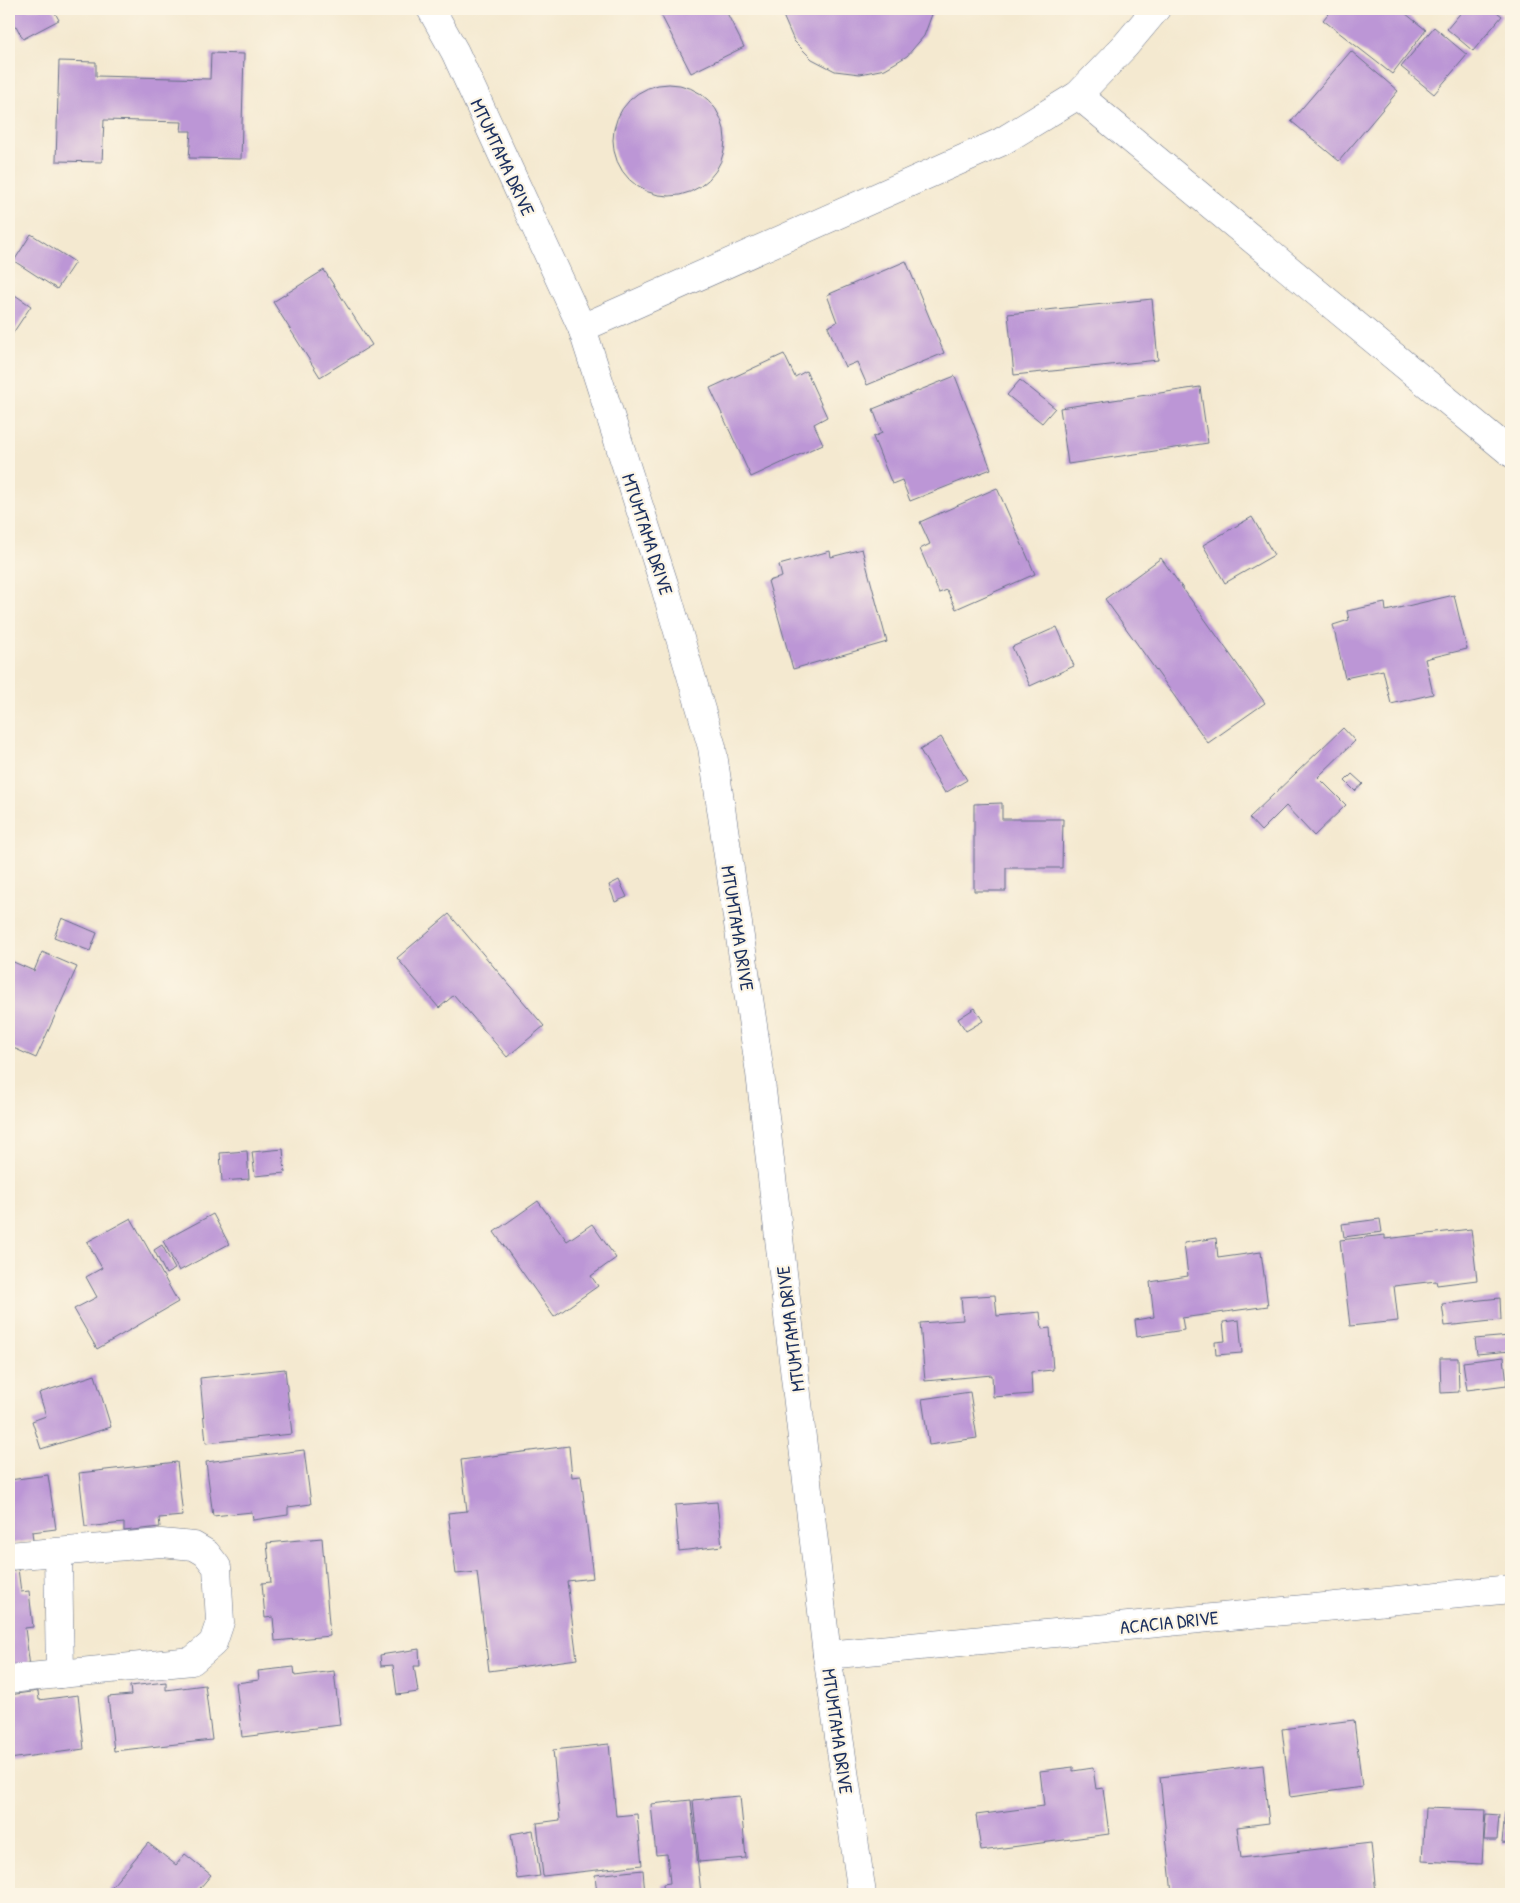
<svg xmlns="http://www.w3.org/2000/svg" width="1520" height="1903" viewBox="0 0 1520 1903" font-family="'Patrick Hand',sans-serif">
<style>
.building{fill:#bc96d6}
.lines{fill:none;stroke-linecap:round;stroke-linejoin:round}
.minor-casing{stroke:#677086;stroke-width:29}
.minor{stroke:#fff;stroke-width:28}
.labels{text-anchor:middle;dominant-baseline:central;stroke-width:4.5;stroke-linejoin:round;paint-order:stroke}
.street-label{font-size:19px;fill:#1b2f5e;stroke:#fcf5e5}
</style>
<rect width="100%" height="100%" fill="#fcf5e5"/>
<filter id="ink" filterUnits="userSpaceOnUse"><feTurbulence type="fractalNoise" baseFrequency=".02" numOctaves="2"/><feDisplacementMap in="SourceGraphic" scale="10" xChannelSelector="R" yChannelSelector="G"/><feConvolveMatrix kernelMatrix="1 2 1 2 8 2 1 2 1" color-interpolation-filters="sRGB"/></filter>
<filter id="wash" filterUnits="userSpaceOnUse"><feTurbulence type="fractalNoise" baseFrequency=".0096" numOctaves="4" result="noise"/><feDisplacementMap in="SourceGraphic" scale="20" xChannelSelector="R" yChannelSelector="G"/><feGaussianBlur stdDeviation="1.12" result="paint"/><feColorMatrix in="noise" values="0 0 0 0 0 0 0 0 0 0 0 0 0 0 0 0 0 1.4 0 .05"/><feComposite in="paint" operator="in"/></filter>
<g filter="url(#wash)">
<rect width="100%" height="100%" fill="#f4e9d0"/>
<g id="blocks">
<g class="building">
<path d="M 9,9 L 53,9 L 59,20 L 23,39 L 16,26 L 9,30 Z"/>
<path d="M 663,9 L 725,9 L 744,47 L 691,73 L 659,11 Z"/>
<path d="M 783,9 L 934,9 L 924,36 L 907,56 L 885,69 L 860,74 L 835,71 L 812,59 L 794,41 L 784,18 Z"/>
<path d="M 1332,9 L 1400,9 L 1426,30 L 1392,74 L 1323,20 Z"/>
<path d="M 1464,9 L 1493,9 L 1502,16 L 1473,51 L 1447,29 Z"/>
<path d="M 1434,27 L 1467,55 L 1434,94 L 1401,67 Z"/>
<path d="M 1351,51 L 1398,91 L 1339,161 L 1291,121 Z"/>
<path d="M 211,53 L 244,54 L 241,159 L 189,158 L 191,131 L 181,131 L 182,122 L 104,120 L 102,162 L 56,161 L 59,61 L 96,62 L 96,76 L 210,79 Z"/>
<circle cx="669" cy="140" r="56"/>
<path d="M 31,234 L 75,262 L 57,289 L 14,261 Z"/>
<path d="M 906,261 L 944,353 L 867,385 L 857,362 L 845,367 L 828,327 L 837,322 L 827,295 Z"/>
<path d="M 324,270 L 372,345 L 320,377 L 273,302 Z"/>
<path d="M 9,291 L 31,306 L 9,339 Z"/>
<path d="M 1152,299 L 1158,360 L 1014,375 L 1008,314 Z"/>
<path d="M 784,354 L 795,377 L 806,371 L 827,417 L 814,424 L 823,444 L 751,477 L 710,388 Z"/>
<path d="M 955,376 L 991,469 L 910,501 L 902,480 L 892,484 L 873,437 L 882,433 L 873,409 Z"/>
<path d="M 1020,380 L 1055,408 L 1042,423 L 1007,395 Z"/>
<path d="M 1200,387 L 1208,443 L 1068,464 L 1060,408 Z"/>
<path d="M 997,488 L 1035,574 L 956,609 L 947,590 L 939,593 L 920,549 L 930,544 L 920,522 Z"/>
<path d="M 1252,517 L 1274,555 L 1225,583 L 1203,545 Z"/>
<path d="M 862,549 L 887,642 L 793,669 L 768,581 L 782,577 L 779,565 L 830,551 L 831,557 Z"/>
<path d="M 1161,558 L 1265,703 L 1208,743 L 1105,599 Z"/>
<path d="M 1454,595 L 1467,649 L 1425,659 L 1433,694 L 1391,704 L 1383,670 L 1345,678 L 1333,625 L 1349,620 L 1347,611 L 1385,603 L 1386,611 Z"/>
<path d="M 1057,627 L 1074,666 L 1030,686 L 1012,647 Z"/>
<path d="M 1343,728 L 1355,741 L 1318,777 L 1346,805 L 1314,836 L 1286,806 L 1261,831 L 1249,818 Z"/>
<path d="M 941,737 L 967,780 L 945,793 L 920,750 Z"/>
<path d="M 1352,774 L 1363,784 L 1355,791 L 1345,781 Z"/>
<path d="M 1002,803 L 1002,819 L 1063,819 L 1062,868 L 1006,868 L 1006,891 L 974,891 L 974,804 Z"/>
<path d="M 619,880 L 627,897 L 615,902 L 609,885 Z"/>
<path d="M 449,914 L 544,1026 L 507,1057 L 454,995 L 439,1008 L 397,958 Z"/>
<path d="M 62,918 L 97,933 L 90,951 L 54,937 Z"/>
<path d="M 42,952 L 77,967 L 36,1058 L 9,1046 L 9,960 L 34,971 Z"/>
<path d="M 975,1008 L 983,1021 L 966,1031 L 958,1019 Z"/>
<path d="M 283,1149 L 285,1173 L 255,1176 L 252,1152 Z"/>
<path d="M 247,1151 L 249,1179 L 222,1181 L 220,1153 Z"/>
<path d="M 538,1201 L 567,1241 L 592,1224 L 616,1258 L 591,1276 L 598,1286 L 554,1317 L 494,1232 Z"/>
<path d="M 213,1214 L 229,1244 L 179,1271 L 163,1241 Z"/>
<path d="M 131,1218 L 178,1302 L 97,1349 L 74,1309 L 97,1297 L 86,1277 L 102,1268 L 87,1242 Z"/>
<path d="M 1380,1219 L 1382,1232 L 1344,1237 L 1342,1224 Z"/>
<path d="M 1471,1229 L 1477,1280 L 1437,1285 L 1436,1281 L 1394,1286 L 1398,1321 L 1350,1326 L 1340,1240 L 1385,1235 L 1385,1239 Z"/>
<path d="M 1216,1238 L 1218,1258 L 1261,1252 L 1268,1306 L 1182,1318 L 1184,1330 L 1137,1337 L 1135,1320 L 1154,1317 L 1150,1282 L 1188,1276 L 1184,1243 Z"/>
<path d="M 162,1245 L 175,1269 L 166,1274 L 154,1250 Z"/>
<path d="M 995,1295 L 997,1316 L 1040,1312 L 1042,1329 L 1050,1328 L 1053,1370 L 1031,1372 L 1032,1394 L 993,1397 L 992,1375 L 925,1381 L 920,1323 L 963,1320 L 961,1297 Z"/>
<path d="M 1500,1298 L 1501,1320 L 1445,1326 L 1442,1304 Z"/>
<path d="M 1239,1320 L 1242,1353 L 1216,1355 L 1215,1342 L 1225,1341 L 1223,1322 Z"/>
<path d="M 1510,1336 L 1511,1351 L 1477,1354 L 1475,1339 Z"/>
<path d="M 1504,1357 L 1507,1385 L 1467,1390 L 1463,1362 Z"/>
<path d="M 1440,1358 L 1458,1358 L 1459,1392 L 1441,1393 Z"/>
<path d="M 285,1369 L 292,1434 L 206,1443 L 200,1378 Z"/>
<path d="M 95,1375 L 111,1427 L 41,1449 L 32,1421 L 46,1416 L 39,1393 Z"/>
<path d="M 970,1392 L 977,1438 L 929,1445 L 922,1399 Z"/>
<path d="M 569,1446 L 572,1477 L 581,1476 L 593,1578 L 567,1581 L 577,1659 L 489,1671 L 477,1572 L 456,1574 L 448,1513 L 467,1511 L 461,1460 Z"/>
<path d="M 304,1450 L 311,1504 L 288,1507 L 288,1515 L 253,1520 L 252,1512 L 213,1516 L 206,1462 Z"/>
<path d="M 177,1462 L 183,1516 L 159,1518 L 160,1527 L 124,1531 L 124,1523 L 85,1527 L 79,1473 Z"/>
<path d="M 48,1475 L 56,1529 L 32,1532 L 33,1540 L 9,1544 L 9,1480 Z"/>
<path d="M 717,1502 L 722,1546 L 679,1551 L 675,1505 Z"/>
<path d="M 322,1538 L 330,1636 L 275,1641 L 273,1617 L 265,1618 L 262,1583 L 271,1582 L 267,1543 Z"/>
<path d="M 18,1569 L 21,1592 L 29,1591 L 33,1627 L 25,1628 L 30,1667 L 9,1669 L 9,1571 Z"/>
<path d="M 419,1649 L 420,1666 L 414,1666 L 418,1692 L 397,1695 L 393,1665 L 381,1666 L 380,1655 Z"/>
<path d="M 294,1667 L 295,1676 L 334,1671 L 340,1725 L 242,1737 L 236,1683 L 259,1680 L 258,1671 Z"/>
<path d="M 166,1682 L 166,1690 L 205,1685 L 212,1740 L 114,1751 L 108,1697 L 131,1695 L 130,1686 Z"/>
<path d="M 38,1691 L 39,1700 L 78,1695 L 84,1749 L 9,1759 L 9,1695 Z"/>
<path d="M 1354,1720 L 1362,1787 L 1290,1797 L 1282,1729 Z"/>
<path d="M 609,1744 L 616,1816 L 637,1814 L 642,1865 L 543,1876 L 537,1823 L 560,1820 L 553,1750 Z"/>
<path d="M 1263,1765 L 1269,1823 L 1237,1827 L 1241,1858 L 1371,1843 L 1376,1894 L 1172,1894 L 1160,1777 Z"/>
<path d="M 1073,1767 L 1073,1771 L 1093,1768 L 1096,1789 L 1103,1788 L 1109,1834 L 981,1851 L 976,1815 L 1044,1806 L 1040,1771 Z"/>
<path d="M 740,1796 L 746,1858 L 699,1862 L 693,1800 Z"/>
<path d="M 691,1800 L 701,1894 L 664,1894 L 663,1884 L 670,1883 L 667,1854 L 656,1855 L 651,1804 Z"/>
<path d="M 1425,1808 L 1485,1810 L 1482,1864 L 1422,1861 Z"/>
<path d="M 1505,1812 L 1511,1813 L 1511,1844 L 1502,1843 Z"/>
<path d="M 1486,1814 L 1499,1815 L 1497,1840 L 1484,1840 Z"/>
<path d="M 533,1830 L 540,1876 L 517,1879 L 511,1834 Z"/>
<path d="M 148,1843 L 176,1865 L 185,1854 L 211,1875 L 195,1894 L 113,1894 L 109,1890 Z"/>
<path d="M 643,1870 L 645,1894 L 597,1894 L 595,1875 Z"/>
</g>
</g>
</g>
<g filter="url(#ink)">
<use href="#blocks" fill-opacity="0" stroke="#677086" stroke-width="1"/>
<g class="lines">
<g class="minor-casing">
<g id="minor">
<path d="M 431,9 L 455,52 L 582,328 L 664,584 L 712,747 L 760,1073 L 827,1655 L 862,1894"/>
<path d="M 1078,95 L 1511,453"/>
<path d="M 582,328 L 1001,142 L 1078,95 L 1125,46 L 1156,9"/>
<path d="M 58,1553 L 60,1674"/>
<path d="M 9,1556 L 161,1543 L 194,1546 L 206,1553 L 217,1567 L 220,1622 L 213,1643 L 192,1661 L 9,1679"/>
<path d="M 827,1655 L 1511,1589"/>
</g>
</g>
<use href="#minor" class="minor"/>
</g>
</g>
<g class="labels">
<g class="street-label">
<text transform="translate(503 157) rotate(65)">MTUMTAMA DRIVE</text>
<text transform="translate(648 534) rotate(72)">MTUMTAMA DRIVE</text>
<text transform="translate(738 928) rotate(81)">MTUMTAMA DRIVE</text>
<text transform="translate(790 1329) rotate(-97)">MTUMTAMA DRIVE</text>
<text transform="translate(1169 1622) rotate(-6)">ACACIA DRIVE</text>
<text transform="translate(838 1731) rotate(82)">MTUMTAMA DRIVE</text>
</g>
</g>
<rect width="1520" height="1903" fill="none" stroke="#fcf5e5" stroke-width="30"/>
</svg>
